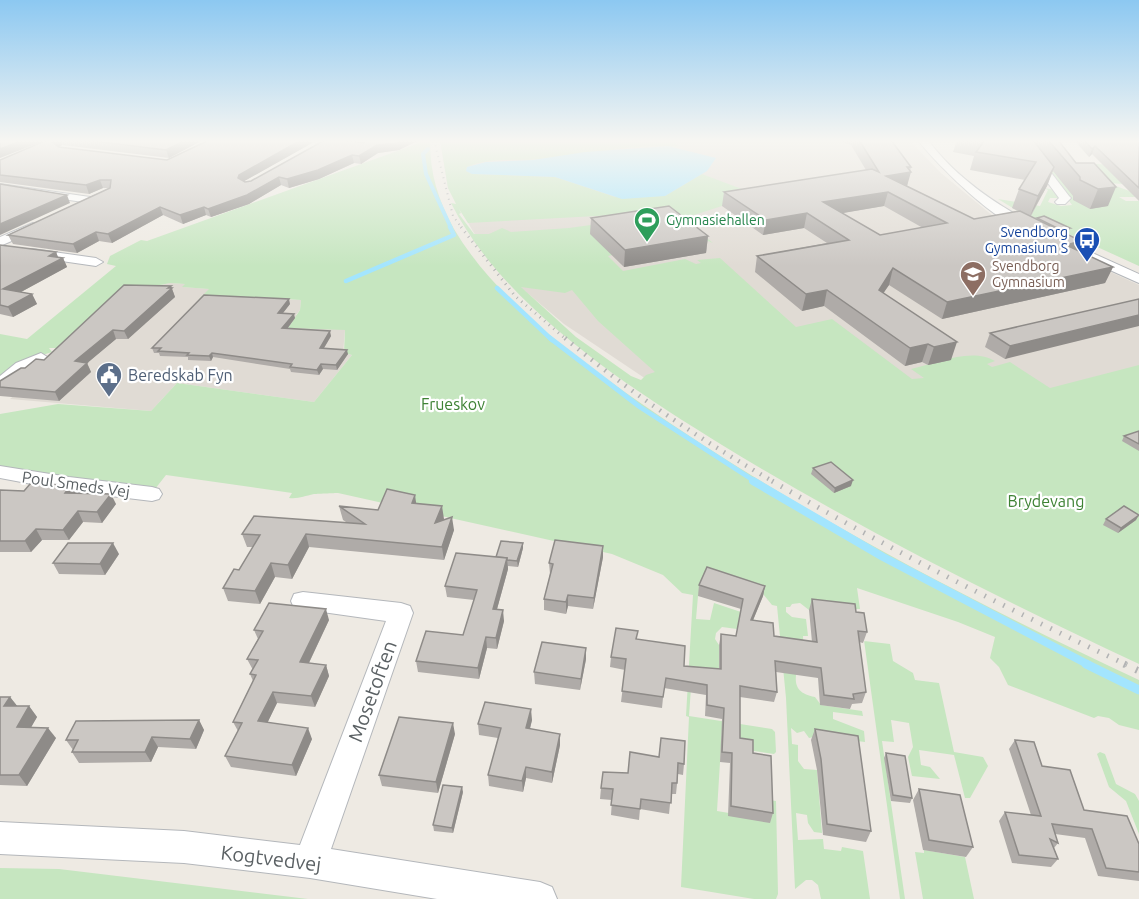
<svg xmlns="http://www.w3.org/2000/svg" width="1139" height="899" viewBox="0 0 1139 899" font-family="Ubuntu,sans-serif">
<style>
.education{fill:#e0dbd4}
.green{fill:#c6e6c0;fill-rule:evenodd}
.water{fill:#a3e5fe}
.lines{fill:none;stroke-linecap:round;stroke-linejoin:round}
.stream-far4{stroke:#a3e5fe;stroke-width:4}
.stream-far3{stroke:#a3e5fe;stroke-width:4.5}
.stream-far2{stroke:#a3e5fe;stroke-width:5}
.stream-far1{stroke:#a3e5fe;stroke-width:8}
.stream{stroke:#a3e5fe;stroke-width:9}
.minor-casing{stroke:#b4b7bb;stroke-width:2}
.minor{fill:#fff;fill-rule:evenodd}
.rail-far4{stroke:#b2b3b4;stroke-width:2;stroke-dasharray:1 4.5;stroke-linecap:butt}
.rail-far3{stroke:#b2b3b4;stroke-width:3;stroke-dasharray:1 5;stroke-linecap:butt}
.rail-far2{stroke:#b2b3b4;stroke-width:4.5;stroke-dasharray:1.5 7;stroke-linecap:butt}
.rail-far1{stroke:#b2b3b4;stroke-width:5;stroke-dasharray:1.5 9;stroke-linecap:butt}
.rail{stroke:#b2b3b4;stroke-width:7;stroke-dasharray:2 11;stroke-linecap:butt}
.wall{fill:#afaba8;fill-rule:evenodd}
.shaded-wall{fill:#8e8b88}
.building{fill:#cbc7c3;stroke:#8e8b88;stroke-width:1.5;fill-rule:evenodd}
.labels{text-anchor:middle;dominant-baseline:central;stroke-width:4.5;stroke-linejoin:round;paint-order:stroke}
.far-leisure-label{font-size:14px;fill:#27864d;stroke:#fff;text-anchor:start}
.far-transit-label{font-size:14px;fill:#164399;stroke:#fff;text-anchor:end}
.far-education-label{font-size:14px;fill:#785e54;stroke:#fff;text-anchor:start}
.service-label{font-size:16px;fill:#4e5e75;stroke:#fff;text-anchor:start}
.park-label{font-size:16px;fill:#3e8234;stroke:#fff}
.street-label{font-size:16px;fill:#5b6164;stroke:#fff}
.near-street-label{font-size:20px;fill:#5b6164;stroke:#fff}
</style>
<rect width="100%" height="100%" fill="#eeeae3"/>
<g class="education">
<path d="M 440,140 L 909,140 L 941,173 L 999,221 L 1139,285 L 1139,431 L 804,467 L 649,381 L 564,324 L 518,285 L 474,233 L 448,188 Z"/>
<path d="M 170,283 L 186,284 L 183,287 L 210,289 L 254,298 L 301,300 L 300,310 L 296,315 L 345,330 L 343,353 L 352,355 L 314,402 L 177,383 L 151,411 L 10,399 L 55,358 L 52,352 L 156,286 Z"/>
</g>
<g class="green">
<path d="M 440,140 L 672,141 L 679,147 C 632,143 586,155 540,159 C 516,161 490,157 467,167 L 466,171 L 472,174 L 555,177 L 615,197 L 665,196 L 702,174 L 747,191 L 725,205 L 688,217 L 671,212 L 468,223 L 459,209 L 461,213 L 459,214 L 474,234 L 489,234 L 502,228 L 511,232 L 569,228 L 634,219 L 703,235 L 713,243 L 696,236 L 608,256 L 623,271 L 685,259 L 696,264 L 701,263 L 697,260 L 720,258 L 796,327 L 832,319 L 912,379 L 924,378 L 911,369 C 936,363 972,347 995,361 L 987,364 L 992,367 L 1010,362 L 1050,388 L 1139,365 L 1139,664 C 996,597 856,527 722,445 C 626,386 503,306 451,203 L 456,204 L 448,188 ZM 521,287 L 565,293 L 572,290 L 598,321 L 655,372 L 646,375 L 641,380 L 631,376 L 576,337 Z"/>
<path d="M 425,141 L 430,141 C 430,174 438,200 454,229 C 496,300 576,358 642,404 C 798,512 968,600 1139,680 L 1139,730 L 1119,725 L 1109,718 L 1098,716 L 1094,718 L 1008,685 L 999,667 L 990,658 L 995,637 L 958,622 L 857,588 L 860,609 L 809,610 L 800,603 L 792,604 L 790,607 L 786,607 L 786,612 L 792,617 L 806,619 L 808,636 L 803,636 C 805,660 779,691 815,697 L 821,705 L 862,711 L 863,716 L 833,712 L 833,719 L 864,731 L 865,742 L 818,736 L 809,738 L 804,731 L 797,733 L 791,728 L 792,744 L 798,745 L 798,761 L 804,769 L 817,770 L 822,833 L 814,832 L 808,823 L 807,815 L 796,813 L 798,840 L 823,839 L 824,849 L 841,851 L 842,847 L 863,851 L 870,899 L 821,899 L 818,885 L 812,880 L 806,880 L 795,889 L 786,698 L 777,606 L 772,605 L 763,594 L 705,578 L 698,596 L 696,619 L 710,620 L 714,603 L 741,612 L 756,621 L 737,629 L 722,627 L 716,633 L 715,639 L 719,645 L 719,691 L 691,688 L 689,716 L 772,729 L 775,732 L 776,752 L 774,754 L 721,746 L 717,811 L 729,813 L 729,816 L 769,800 L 776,801 L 778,894 L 776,899 L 754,899 L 681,887 L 689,717 L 686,716 L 693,595 L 682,593 L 663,575 L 612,554 L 338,493 C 335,493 315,494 314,494 C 304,496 299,499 289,498 L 292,493 L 166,475 L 155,489 L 0,467 L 0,414 L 58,404 L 151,411 L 177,383 L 314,402 L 352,355 L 344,353 L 345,330 L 288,328 L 300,310 L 301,300 L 256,297 L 246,308 L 222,301 L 199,299 L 209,289 L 182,287 L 185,284 L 170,283 L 156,286 L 61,348 L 49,348 L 52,352 L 36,357 L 0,379 L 0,334 L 27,339 L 116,266 L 107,264 L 110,256 L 141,240 L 147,241 Z"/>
<path d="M 1041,161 L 1115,165 L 1139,185 L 1108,183 L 1132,192 L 1139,197 L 1119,197 L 1126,201 L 1139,201 L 1139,266 L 1016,210 L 998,199 L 1040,206 L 1048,190 L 1044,188 L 1055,190 L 1061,198 L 1050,198 L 1048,202 L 1061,206 L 1072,205 Z"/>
<path d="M 863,633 L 864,641 L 890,644 L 893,661 L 913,673 L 915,680 L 939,683 L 954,752 L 983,757 L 988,766 L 970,798 L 965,798 L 954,755 L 919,750 L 921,765 L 930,767 L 940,779 L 912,776 L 908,757 L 913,747 L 909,723 L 891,720 L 894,742 L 882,741 L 905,899 L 900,899 Z"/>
<path d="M 1100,752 L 1105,754 L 1116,784 L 1135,794 L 1139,801 L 1139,834 L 1126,801 L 1109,787 L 1097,754 Z"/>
<path d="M 924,850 L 965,857 L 974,899 L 923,899 L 915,852 L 924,853 Z"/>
<path d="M 0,868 L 59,869 L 308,899 L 0,899 Z"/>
</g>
<path class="water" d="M 668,146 L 716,158 L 707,171 L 665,196 L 622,199 L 555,177 L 472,174 L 466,171 L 467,167 L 486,162 L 533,160 L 585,152 Z"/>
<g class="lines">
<path class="stream-far4" d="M 428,149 L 423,154 L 426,174 L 451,228"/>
<g class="stream-far3">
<path d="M 346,281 L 454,235 L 450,227"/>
<path d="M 497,288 L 552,340"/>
</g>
<path class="stream-far2" d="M 550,338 L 640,407 L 756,482"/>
<path class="stream-far1" d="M 753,481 L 883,557 L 1089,665"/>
<path class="stream" d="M 1086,664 L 1139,690"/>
<g class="minor-casing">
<g id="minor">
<path d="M 311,140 L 342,140 L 354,144 L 349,147 L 316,143 Z"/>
<path d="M 918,140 L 928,140 C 955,177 994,203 1033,224 L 1035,227 L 1033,230 C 1008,236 933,161 918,140 Z"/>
<path d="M 1016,140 L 1026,140 L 1069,196 L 1071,198 L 1065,204 L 1057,204 L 1055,202 L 1059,198 Z"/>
<path d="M 0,184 L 90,197 L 96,200 L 90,203 L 0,190 Z"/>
<path d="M 33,223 L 39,227 L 37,230 L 0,246 L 0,237 Z"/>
<path d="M 32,249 L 96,258 L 103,262 L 96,266 L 27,256 L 25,253 L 27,250 Z"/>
<path d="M 1088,251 L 1139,274 L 1139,283 L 1083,258 L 1081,255 L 1083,252 Z"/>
<path d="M 41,353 L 49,358 C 47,361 4,388 0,389 L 0,376 L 16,363 Z"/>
<path d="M 0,466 L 69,477 L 152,487 L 159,489 L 162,494 L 159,499 L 152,501 L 69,491 L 0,478 Z"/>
<path d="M 303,592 L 401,603 L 410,606 L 413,613 L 331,849 L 540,882 L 552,887 L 557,899 L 437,899 L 310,878 L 184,863 L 0,854 L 0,822 L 184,831 L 300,845 L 386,621 L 294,608 L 291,601 L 294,594 Z"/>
</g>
</g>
<use href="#minor" class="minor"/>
<path class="rail-far4" d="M 434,140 L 453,216 L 462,228"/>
<path class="rail-far3" d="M 461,227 L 515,296 L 567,340"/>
<path class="rail-far2" d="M 565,338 C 630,393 701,440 774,482"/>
<path class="rail-far1" d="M 772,481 C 887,548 1006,608 1127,665"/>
<path class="rail" d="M 1124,664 L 1139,671"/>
</g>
<g class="wall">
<path d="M 47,140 L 203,140 L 169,158 L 62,145 L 58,147 L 167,160 L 312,143 L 244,181 L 245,182 L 251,181 L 365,142 L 360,140 L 419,140 L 399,150 L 378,153 L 361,164 L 354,163 L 319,179 L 289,188 L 281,185 L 249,204 L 211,217 L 206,215 L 183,224 L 163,215 L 112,243 L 99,241 L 77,253 L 13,244 L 8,235 L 109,188 L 103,188 L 89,194 L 0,182 L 0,160 Z"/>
<path d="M 835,140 L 891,140 L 911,167 L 907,186 L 974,219 L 1018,211 L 1012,208 L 1019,189 L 1025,180 L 970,170 L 974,156 L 953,152 L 957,140 L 1058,140 L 1076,163 L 1094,163 L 1108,206 L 1090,209 L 1073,200 L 1073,196 L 1053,171 L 1047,186 L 1031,216 L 1036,219 L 1037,218 L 1070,228 L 1068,232 L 1064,233 L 1081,241 L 1077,250 L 1113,267 L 1105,283 L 942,319 L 889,285 L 883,293 L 951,360 L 928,365 L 922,362 L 905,366 L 824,306 L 802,311 L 755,272 L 757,256 L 827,243 L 804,228 L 763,235 L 722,206 L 724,192 L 866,170 L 851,145 ZM 884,206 L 923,228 L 880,235 L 842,213 Z"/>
<path d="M 1074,140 L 1139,140 L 1139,201 L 1092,154 L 1089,157 Z"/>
<path d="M 591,218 L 708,236 L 706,253 L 624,267 L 590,234 Z"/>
<path d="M 0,245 L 56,252 L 58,257 L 63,258 L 67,267 L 21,292 L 32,294 L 37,304 L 13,317 L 0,314 Z"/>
<path d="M 171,286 L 175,297 L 128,339 L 116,339 L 87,363 L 91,372 L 59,401 L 0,396 L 0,381 L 44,360 Z"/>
<path d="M 1139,299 L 1005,359 L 985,347 L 990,333 Z"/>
<path d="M 290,304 L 283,313 L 295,318 L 287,329 L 331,336 L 324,348 L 348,354 L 337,370 L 323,369 L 319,375 L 291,372 L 290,369 L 213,357 L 211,361 L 188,360 L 188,357 L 160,356 L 159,353 L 154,353 L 152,348 Z"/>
<path d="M 1139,431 L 1139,451 L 1122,441 L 1124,436 Z"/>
<path d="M 813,468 L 851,486 L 834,493 L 811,474 Z"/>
<path d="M 71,485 L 75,493 L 116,504 L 102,523 L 83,522 L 69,540 L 42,540 L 31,552 L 0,552 L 0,490 L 24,491 Z"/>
<path d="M 416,504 L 444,519 L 444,520 L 454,530 L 444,560 L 309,547 L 292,579 L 275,577 L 260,604 L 228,601 L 223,588 L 239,570 L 253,547 L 247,547 L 242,534 L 346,522 L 343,520 L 339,506 L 378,510 Z"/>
<path d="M 1106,519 L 1136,520 L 1118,533 L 1103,525 Z"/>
<path d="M 523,543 L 523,548 L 518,567 L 508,566 L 508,569 L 497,609 L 504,621 L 497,649 L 487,648 L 479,679 L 418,672 L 416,661 L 463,635 L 474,600 L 447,597 L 445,586 L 496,557 Z"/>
<path d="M 119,554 L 105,575 L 59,574 L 53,563 Z"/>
<path d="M 603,557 L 593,609 L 568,606 L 566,614 L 544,610 L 544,599 L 550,574 L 549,563 Z"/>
<path d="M 699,585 L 765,586 L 763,596 L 753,620 L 774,636 L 812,642 L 809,610 L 812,599 L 856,612 L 867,632 L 863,643 L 859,642 L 866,692 L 862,703 L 852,704 L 850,709 L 820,705 L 818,678 L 776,672 L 777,692 L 774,702 L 740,697 L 740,738 L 753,753 L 773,813 L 770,823 L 728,816 L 730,763 L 720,762 L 722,719 L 705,716 L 706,695 L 664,688 L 662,708 L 621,702 L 625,670 L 610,667 L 611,657 L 637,639 L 684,666 L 719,669 L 719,645 L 721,634 L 736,636 L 741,609 L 698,596 Z"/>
<path d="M 329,620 L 309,663 L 326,665 L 329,676 L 315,707 L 277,703 L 267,723 L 312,739 L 296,776 L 231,767 L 225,756 L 238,731 L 233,722 L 253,681 L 250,674 L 253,670 L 247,659 L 258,639 L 254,630 Z"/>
<path d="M 586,659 L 580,690 L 535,684 L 534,672 Z"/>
<path d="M 0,697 L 10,697 L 17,706 L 29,706 L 37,717 L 31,727 L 56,738 L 27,786 L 0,785 Z"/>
<path d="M 199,720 L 204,730 L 196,749 L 158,747 L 151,762 L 79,763 L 72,752 L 73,750 L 66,740 Z"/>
<path d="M 532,720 L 530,729 L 560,745 L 552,783 L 526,778 L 523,792 L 489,786 L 488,775 L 498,738 L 479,735 L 478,724 Z"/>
<path d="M 815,729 L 871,831 L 866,842 L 823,835 L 817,770 L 811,740 Z"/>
<path d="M 455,734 L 438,793 L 382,786 L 379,775 Z"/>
<path d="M 661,738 L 684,764 L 683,775 L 678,774 L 676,794 L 671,794 L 669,814 L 640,809 L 639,820 L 611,815 L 612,800 L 600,799 L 601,788 L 659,756 Z"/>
<path d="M 1015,740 L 1042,766 L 1084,810 L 1139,844 L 1139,881 L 1098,876 L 1085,838 L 1055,834 L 1058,843 L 1054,848 L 1058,859 L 1051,867 L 1012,863 L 999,821 L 1005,812 L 1031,815 L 1009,749 Z"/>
<path d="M 886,753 L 912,798 L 910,803 L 891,801 L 884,758 Z"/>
<path d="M 919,789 L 973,847 L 966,857 L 923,850 L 913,800 Z"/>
<path d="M 463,792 L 453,833 L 434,831 L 433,825 Z"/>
</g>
<g class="shaded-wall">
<path d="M 23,140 L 46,140 L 0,158 L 0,149 Z"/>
<path d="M 54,140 L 61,140 L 62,145 L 55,149 L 52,142 Z"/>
<path d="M 186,140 L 203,140 L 169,158 L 166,150 Z"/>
<path d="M 301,140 L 311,140 L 312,143 L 241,183 L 238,178 L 239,175 Z"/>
<path d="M 403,140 L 419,140 L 399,150 L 378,153 L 361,164 L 359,156 L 377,145 Z"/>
<path d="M 1095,146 L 1092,154 L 1089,157 L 1092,149 Z"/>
<path d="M 352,155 L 354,163 L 319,179 L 289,188 L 287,179 Z"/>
<path d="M 1054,167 L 1047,186 L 1030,216 L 1038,196 Z"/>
<path d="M 911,172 L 907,186 L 886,176 Z"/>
<path d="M 279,177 L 281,185 L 249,204 L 211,217 L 208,209 Z"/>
<path d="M 100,180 L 103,188 L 89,194 L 86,185 Z"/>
<path d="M 1116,187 L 1108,206 L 1090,209 L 1098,189 Z"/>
<path d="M 888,192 L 884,206 L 820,217 L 823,202 Z"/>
<path d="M 67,195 L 70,203 L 0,235 L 0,224 Z"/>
<path d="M 160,207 L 163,215 L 112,243 L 108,234 Z"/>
<path d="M 204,207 L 206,215 L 183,224 L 180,215 Z"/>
<path d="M 807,213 L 804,228 L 763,235 L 766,220 Z"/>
<path d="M 1070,228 L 1068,232 L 1057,234 L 1059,229 Z"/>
<path d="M 96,232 L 99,241 L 77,253 L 73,244 Z"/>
<path d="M 708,236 L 706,253 L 624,267 L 625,250 Z"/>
<path d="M 1081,241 L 1074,257 L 1066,245 Z"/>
<path d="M 56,252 L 59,260 L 63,258 L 67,267 L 8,299 L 3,289 L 49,256 Z"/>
<path d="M 1113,267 L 1105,283 L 942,319 L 947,302 Z"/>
<path d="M 893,268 L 889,285 L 874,307 L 879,290 Z"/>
<path d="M 171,286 L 175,297 L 128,339 L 124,331 Z"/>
<path d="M 827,290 L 824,306 L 802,311 L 806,294 Z"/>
<path d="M 32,294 L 37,304 L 13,317 L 8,307 Z"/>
<path d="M 289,299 L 290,304 L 279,318 L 278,313 Z"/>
<path d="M 294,314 L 295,318 L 284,333 L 282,328 Z"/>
<path d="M 1139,315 L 1139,326 L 1005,359 L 1010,346 Z"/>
<path d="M 113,330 L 116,339 L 79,370 L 75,361 Z"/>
<path d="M 330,331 L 331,336 L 321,353 L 320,348 Z"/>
<path d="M 957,342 L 951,360 L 928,365 L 934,347 Z"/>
<path d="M 928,344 L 922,362 L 905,366 L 910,348 Z"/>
<path d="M 347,350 L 348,354 L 337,370 L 336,365 Z"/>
<path d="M 212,353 L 213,357 L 211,361 L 209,356 Z"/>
<path d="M 87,363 L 91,372 L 59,401 L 55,392 Z"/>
<path d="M 321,364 L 323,369 L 319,375 L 317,370 Z"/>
<path d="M 853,480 L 851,486 L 834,493 L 835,488 Z"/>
<path d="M 71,485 L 77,496 L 65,493 Z"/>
<path d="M 111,494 L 116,504 L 102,523 L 97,512 Z"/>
<path d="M 415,495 L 417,509 L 412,503 Z"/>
<path d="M 442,506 L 444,519 L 437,537 L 435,523 Z"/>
<path d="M 78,511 L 83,522 L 69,540 L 63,530 Z"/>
<path d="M 1139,515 L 1136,520 L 1118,533 L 1121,528 Z"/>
<path d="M 452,517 L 454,530 L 444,560 L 442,547 Z"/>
<path d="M 36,529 L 42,540 L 31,552 L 25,541 Z"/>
<path d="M 306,534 L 309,547 L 292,579 L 288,565 Z"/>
<path d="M 113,543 L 119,554 L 105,575 L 100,564 Z"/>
<path d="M 523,543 L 523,548 L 518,567 L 517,561 Z"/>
<path d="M 603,546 L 603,557 L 593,609 L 594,598 Z"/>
<path d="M 507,558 L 508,569 L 494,620 L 493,609 Z"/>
<path d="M 271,563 L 275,577 L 260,604 L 255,591 Z"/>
<path d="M 765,586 L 763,596 L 749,630 L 751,620 Z"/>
<path d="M 568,595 L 568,606 L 566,614 L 566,602 Z"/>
<path d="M 326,609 L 329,620 L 304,673 L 300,662 Z"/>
<path d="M 503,610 L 504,621 L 497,649 L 496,638 Z"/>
<path d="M 486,637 L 487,648 L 479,679 L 478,668 Z"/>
<path d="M 586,648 L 586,659 L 580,690 L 581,679 Z"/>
<path d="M 326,665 L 329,676 L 315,707 L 311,696 Z"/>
<path d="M 273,692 L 277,703 L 263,732 L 258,721 Z"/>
<path d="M 10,697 L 18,707 L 4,706 Z"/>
<path d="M 29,706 L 37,717 L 25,738 L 17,727 Z"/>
<path d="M 531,709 L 532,720 L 527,739 L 526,728 Z"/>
<path d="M 199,720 L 204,730 L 196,749 L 190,739 Z"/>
<path d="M 453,723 L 455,734 L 438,793 L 436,782 Z"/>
<path d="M 48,728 L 56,738 L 27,786 L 19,775 Z"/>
<path d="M 308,728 L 312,739 L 296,776 L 292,765 Z"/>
<path d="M 560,734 L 560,745 L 552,783 L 552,772 Z"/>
<path d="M 152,737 L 158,747 L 151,762 L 145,752 Z"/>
<path d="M 526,767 L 526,778 L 523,792 L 522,781 Z"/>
<path d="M 462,787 L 463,792 L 453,833 L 452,828 Z"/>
</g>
<g class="building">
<path d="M 0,140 L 23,140 L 0,149 Z"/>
<path d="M 47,140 L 54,140 L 52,142 L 59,147 L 167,160 L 209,140 L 301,140 L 239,175 L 238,178 L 245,182 L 251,181 L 325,140 L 342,140 L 364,143 L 366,140 L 403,140 L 398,143 L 377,145 L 359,156 L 352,155 L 318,170 L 287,179 L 279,177 L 247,195 L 208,209 L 204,207 L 180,215 L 160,207 L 108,234 L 96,232 L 73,244 L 8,235 L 110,188 L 111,180 L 100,180 L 86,185 L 0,175 L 0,160 Z"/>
<path d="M 85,140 L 186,140 L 166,150 Z"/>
<path d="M 859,140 L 891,140 L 911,167 L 907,167 L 911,172 L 886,176 L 974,219 L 1020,211 L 1081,241 L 1066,245 L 1113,267 L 947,302 L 893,268 L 879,290 L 957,342 L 934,347 L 928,344 L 910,348 L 827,290 L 806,294 L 757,256 L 849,240 L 807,213 L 766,220 L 724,192 L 872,169 L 879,172 ZM 888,192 L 947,223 L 880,235 L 823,202 Z"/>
<path d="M 985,140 L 1033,140 L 1054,167 L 1038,196 L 1019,189 L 1036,162 L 976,152 Z"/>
<path d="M 1048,140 L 1058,140 L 1076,163 L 1094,163 L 1116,187 L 1098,189 L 1080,180 L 1080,177 Z"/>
<path d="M 1084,140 L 1139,140 L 1139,188 L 1095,146 L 1092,149 Z"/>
<path d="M 0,184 L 67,195 L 0,224 Z"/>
<path d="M 669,206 L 708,236 L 625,250 L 591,218 Z"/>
<path d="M 1044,216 L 1070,228 L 1059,229 L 1037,218 Z"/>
<path d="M 0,245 L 56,252 L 49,256 L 63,258 L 3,289 L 32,294 L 8,307 L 0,305 Z"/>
<path d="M 124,285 L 171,286 L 168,288 L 172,288 L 124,331 L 113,330 L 75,361 L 87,363 L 55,392 L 0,387 L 0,381 L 21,368 L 25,368 L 36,359 L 44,360 Z"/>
<path d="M 204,295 L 289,299 L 278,313 L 294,314 L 282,328 L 330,331 L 320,348 L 347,350 L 336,365 L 321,364 L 317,370 L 290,367 L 292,364 L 212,353 L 209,356 L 187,355 L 189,353 L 158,351 L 161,348 L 152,348 Z"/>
<path d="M 1139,299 L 1139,315 L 1010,346 L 990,333 Z"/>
<path d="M 1139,431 L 1139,444 L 1124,436 Z"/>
<path d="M 831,462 L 853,480 L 835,488 L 813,468 Z"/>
<path d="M 30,484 L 71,485 L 65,493 L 111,494 L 97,512 L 78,511 L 63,530 L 36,529 L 25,541 L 0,541 L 0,490 L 24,491 Z"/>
<path d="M 387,489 L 415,495 L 412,503 L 442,506 L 435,523 L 452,517 L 442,547 L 306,534 L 288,565 L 271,563 L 255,591 L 223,588 L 234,569 L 239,570 L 260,535 L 242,534 L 254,516 L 365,524 L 339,506 L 378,510 Z"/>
<path d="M 1124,506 L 1139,515 L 1121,528 L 1106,519 Z"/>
<path d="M 555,540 L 603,546 L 594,598 L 568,595 L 566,602 L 544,599 L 553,564 L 549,563 Z"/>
<path d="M 501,541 L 523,543 L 517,561 L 507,560 L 507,558 L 496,557 Z"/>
<path d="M 68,543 L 113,543 L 100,564 L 53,563 Z"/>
<path d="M 456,553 L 507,558 L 493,609 L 503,610 L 496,638 L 486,637 L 478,668 L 416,661 L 426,631 L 463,635 L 477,590 L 445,586 Z"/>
<path d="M 707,567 L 765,586 L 751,620 L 773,623 L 774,636 L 817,642 L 812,599 L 855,604 L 856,612 L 864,613 L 867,632 L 858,631 L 866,692 L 853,694 L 854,699 L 824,695 L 821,668 L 775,661 L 777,692 L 740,686 L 740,738 L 753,740 L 753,753 L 771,756 L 773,813 L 731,806 L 732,753 L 722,752 L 724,708 L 707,705 L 707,685 L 666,678 L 663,697 L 622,691 L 626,659 L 611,657 L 616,628 L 638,631 L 636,639 L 685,646 L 684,666 L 721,669 L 721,634 L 736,636 L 743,599 L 699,585 Z"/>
<path d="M 269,603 L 326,609 L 300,662 L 326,665 L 311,696 L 273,692 L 258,721 L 308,728 L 292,765 L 225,756 L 242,723 L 233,722 L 256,675 L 250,674 L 258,660 L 247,659 L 263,631 L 254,630 Z"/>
<path d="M 542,642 L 586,648 L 581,679 L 534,672 Z"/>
<path d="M 0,697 L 10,697 L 4,706 L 29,706 L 17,727 L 48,728 L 19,775 L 0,775 Z"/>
<path d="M 485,702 L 531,709 L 526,728 L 560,734 L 552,772 L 526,767 L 522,781 L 488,775 L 501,728 L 478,724 Z"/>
<path d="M 399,717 L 453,723 L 436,782 L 379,775 Z"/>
<path d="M 199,720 L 190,739 L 152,737 L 145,752 L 72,752 L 78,740 L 66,740 L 76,721 Z"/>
<path d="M 815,729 L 858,736 L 871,831 L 827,824 L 821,759 Z"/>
<path d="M 661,738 L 685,741 L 684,764 L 678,763 L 677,783 L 672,783 L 671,803 L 641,799 L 640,809 L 611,805 L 613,789 L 601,788 L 603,772 L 628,773 L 630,752 L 659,757 Z"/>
<path d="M 1015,740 L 1034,742 L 1042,766 L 1070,770 L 1084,810 L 1127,816 L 1139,844 L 1139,872 L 1106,868 L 1092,829 L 1052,824 L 1058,843 L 1050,839 L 1058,859 L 1019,855 L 1005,812 L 1041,816 Z"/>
<path d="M 886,753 L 905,756 L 912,798 L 893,795 Z"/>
<path d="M 443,785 L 462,787 L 452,828 L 433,825 Z"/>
<path d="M 919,789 L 960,795 L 973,847 L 929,840 Z"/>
</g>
<linearGradient id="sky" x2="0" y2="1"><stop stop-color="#8cc8f1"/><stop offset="0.53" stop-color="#f7f6f2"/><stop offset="1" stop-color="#f7f6f2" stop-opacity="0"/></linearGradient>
<rect width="1139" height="266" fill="url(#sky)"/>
<defs>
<g id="stadium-pin" transform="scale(1.35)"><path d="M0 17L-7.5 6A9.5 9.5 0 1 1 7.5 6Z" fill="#2e9e5b" stroke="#fff"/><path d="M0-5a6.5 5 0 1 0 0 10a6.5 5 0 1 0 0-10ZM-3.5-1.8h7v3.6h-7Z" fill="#fff"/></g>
<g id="bus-pin" transform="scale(1.35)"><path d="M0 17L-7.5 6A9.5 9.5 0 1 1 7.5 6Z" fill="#1a4fb4" stroke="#fff"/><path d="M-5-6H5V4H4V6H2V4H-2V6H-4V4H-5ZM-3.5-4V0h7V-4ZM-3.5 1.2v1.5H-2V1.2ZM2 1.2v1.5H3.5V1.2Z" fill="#fff"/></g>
<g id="university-pin" transform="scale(1.35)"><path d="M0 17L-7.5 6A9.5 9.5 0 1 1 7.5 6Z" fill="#8d6e63" stroke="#fff"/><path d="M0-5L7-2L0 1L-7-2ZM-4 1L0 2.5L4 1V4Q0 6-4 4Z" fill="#fff"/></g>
<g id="civic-pin" transform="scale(1.35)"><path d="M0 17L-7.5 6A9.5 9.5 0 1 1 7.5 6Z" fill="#5c6f8a" stroke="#fff"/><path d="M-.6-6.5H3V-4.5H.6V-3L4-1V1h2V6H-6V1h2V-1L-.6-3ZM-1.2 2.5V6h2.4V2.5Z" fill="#fff"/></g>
</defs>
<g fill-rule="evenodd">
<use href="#stadium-pin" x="647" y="220"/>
<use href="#bus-pin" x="1087" y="240"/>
<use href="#university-pin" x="973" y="274"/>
<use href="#civic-pin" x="109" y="375"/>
</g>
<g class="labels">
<g class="far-leisure-label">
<text x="666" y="220">Gymnasiehallen</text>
</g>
<g class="far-transit-label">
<text x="1068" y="232">Svendborg<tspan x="1068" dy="16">Gymnasium S</tspan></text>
</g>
<g class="far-education-label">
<text x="992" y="266">Svendborg<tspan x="992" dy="16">Gymnasium</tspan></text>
</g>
<g class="service-label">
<text x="128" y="375">Beredskab Fyn</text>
</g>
<g class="park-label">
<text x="453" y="404">Frueskov</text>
<text x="1046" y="501">Brydevang</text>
</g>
<g class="street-label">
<text transform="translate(76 484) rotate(8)">Poul Smeds Vej</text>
</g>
<g class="near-street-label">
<text transform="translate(372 691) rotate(-70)">Mosetoften</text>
<text transform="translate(271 858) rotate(7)">Kogtvedvej</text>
</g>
</g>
</svg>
